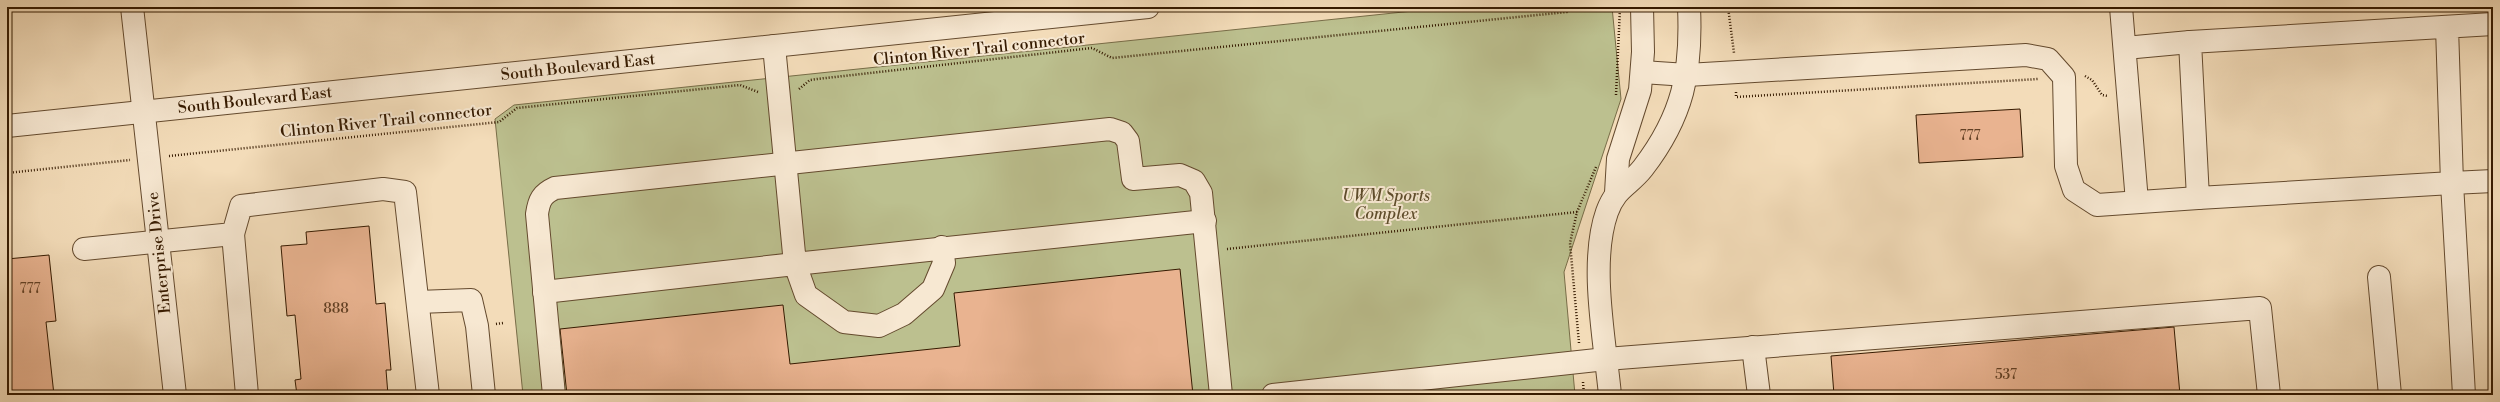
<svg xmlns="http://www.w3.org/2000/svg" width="2500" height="402" viewBox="0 0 2500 402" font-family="'Libre Bodoni',serif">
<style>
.green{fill:#bcc08f;stroke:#786d48}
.building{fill:#e9b390;stroke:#351a00}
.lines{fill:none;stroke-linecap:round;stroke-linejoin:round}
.minor-casing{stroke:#644a2e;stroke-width:24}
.path{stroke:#351a00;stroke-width:2.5;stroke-dasharray:1 2;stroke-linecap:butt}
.minor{stroke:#f7e8d2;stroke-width:22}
.labels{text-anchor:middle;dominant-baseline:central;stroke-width:4;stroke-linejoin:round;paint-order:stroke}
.number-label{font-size:14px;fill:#624024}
.street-label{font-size:16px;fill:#351a00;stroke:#f7e8d2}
.park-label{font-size:16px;font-style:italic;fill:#5e4c2b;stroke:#f7e8d2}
</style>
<rect width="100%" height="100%" fill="#f3dcb9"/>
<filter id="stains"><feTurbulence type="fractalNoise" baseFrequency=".005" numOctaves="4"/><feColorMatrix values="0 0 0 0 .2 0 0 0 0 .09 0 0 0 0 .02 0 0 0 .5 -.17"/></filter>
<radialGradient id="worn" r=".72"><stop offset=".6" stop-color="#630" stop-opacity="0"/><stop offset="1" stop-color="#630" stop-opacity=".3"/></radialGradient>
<path class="green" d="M 1451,7 L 1612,7 L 1621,99 L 1564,272 L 1575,395 L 523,395 L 495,119 L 514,105 Z"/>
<g class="building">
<path d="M 2020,109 L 2023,157 L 1919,163 L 1916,115 Z"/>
<path d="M 369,226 L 376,304 L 385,303 L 391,370 L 386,370 L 388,395 L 297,395 L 295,380 L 301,379 L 295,315 L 287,316 L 281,246 L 307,244 L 306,232 Z"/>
<path d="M 49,255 L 56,321 L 46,322 L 54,395 L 7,395 L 7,259 Z"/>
<path d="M 1180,269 L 1193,395 L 567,395 L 560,329 L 783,305 L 790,364 L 960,346 L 954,293 Z"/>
<path d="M 2174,327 L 2180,395 L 1834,395 L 1831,356 Z"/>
</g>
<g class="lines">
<g class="minor-casing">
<g id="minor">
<path d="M 132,7 L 175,395"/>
<path d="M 2121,7 L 2137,202"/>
<path d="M 2447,27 L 2452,183 L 2198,198 L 2190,42 L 2493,24"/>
<path d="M 774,46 L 795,264 L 1205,221"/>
<path d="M 2125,48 L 2190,42"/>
<path d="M 1642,72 L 1687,75 L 2026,55 L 2048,59 L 2064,77 L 2066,166 L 2074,190 L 2097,205 L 2198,198"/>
<path d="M 7,126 L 1148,7"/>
<path d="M 1616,193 L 1618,159 L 1640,90 L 1643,52 L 1642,7"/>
<path d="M 233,234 L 247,395"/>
<path d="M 84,249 L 233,234 L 241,206 L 383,189 L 405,192 L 428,395"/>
<path d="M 2379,277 L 2390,395"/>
<path d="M 544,292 L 795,264 L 806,295 L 844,322 L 879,326 L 904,314 L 933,289 L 944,263 L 942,247"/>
<path d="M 418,302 L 471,300 L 477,326 L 484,395"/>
<path d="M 1753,347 L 1759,395"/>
<path d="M 554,395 L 537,214 C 539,200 542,194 555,188 L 1110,129 L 1122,133 L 1128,141 L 1133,179 L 1180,175 L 1194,181 L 1201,193 L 1221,395"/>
<path d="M 1273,395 L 1606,359 L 2260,308 L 2269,395"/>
<path d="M 1610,395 C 1605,341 1589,263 1607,212 C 1616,187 1629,186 1643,168 C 1683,116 1692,72 1689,7"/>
<path d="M 2464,395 L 2452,183 L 2493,181"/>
</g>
</g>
<g class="path">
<path d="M 1728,7 L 1734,53"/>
<path d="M 2085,76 L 2092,80 L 2102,95 L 2108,96"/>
<path d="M 799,89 L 810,80 L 817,79 L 1092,48 L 1112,58 L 1567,12 L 1575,7"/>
<path d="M 1736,92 L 1736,97 L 2038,79"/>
<path d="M 1616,95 L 1620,8"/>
<path d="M 169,156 L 499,122 L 517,108 L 740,85 L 758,92"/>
<path d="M 7,173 L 130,160"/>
<path d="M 1227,249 L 1577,212"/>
<path d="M 496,324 L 503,323"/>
<path d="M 1579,343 L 1570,243 L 1577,212 L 1596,167"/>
<path d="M 1583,382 L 1584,395"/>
</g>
<use href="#minor" class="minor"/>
</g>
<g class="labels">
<g class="number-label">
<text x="1970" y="136">777</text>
<text x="30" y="289">777</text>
<text x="336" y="309">888</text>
<text x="2006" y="375">537</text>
</g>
<g class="street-label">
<text transform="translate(979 49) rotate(-6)">Clinton River Trail connector</text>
<text transform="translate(578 67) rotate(-6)">South Boulevard East</text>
<text transform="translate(255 100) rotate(-6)">South Boulevard East</text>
<text transform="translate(386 121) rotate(-6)">Clinton River Trail connector</text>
<text transform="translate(159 253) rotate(-96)">Enterprise Drive</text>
</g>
<g class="park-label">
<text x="1386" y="196">UWM Sports<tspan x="1386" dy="18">Complex</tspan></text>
</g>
</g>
<rect width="2500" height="402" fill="none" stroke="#f3dcb9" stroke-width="24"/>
<rect x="8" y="8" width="2484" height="386" fill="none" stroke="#351a00" stroke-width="2"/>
<rect x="12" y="12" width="2476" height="378" fill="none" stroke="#351a00"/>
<rect width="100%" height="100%" filter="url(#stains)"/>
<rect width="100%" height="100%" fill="url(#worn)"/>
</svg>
